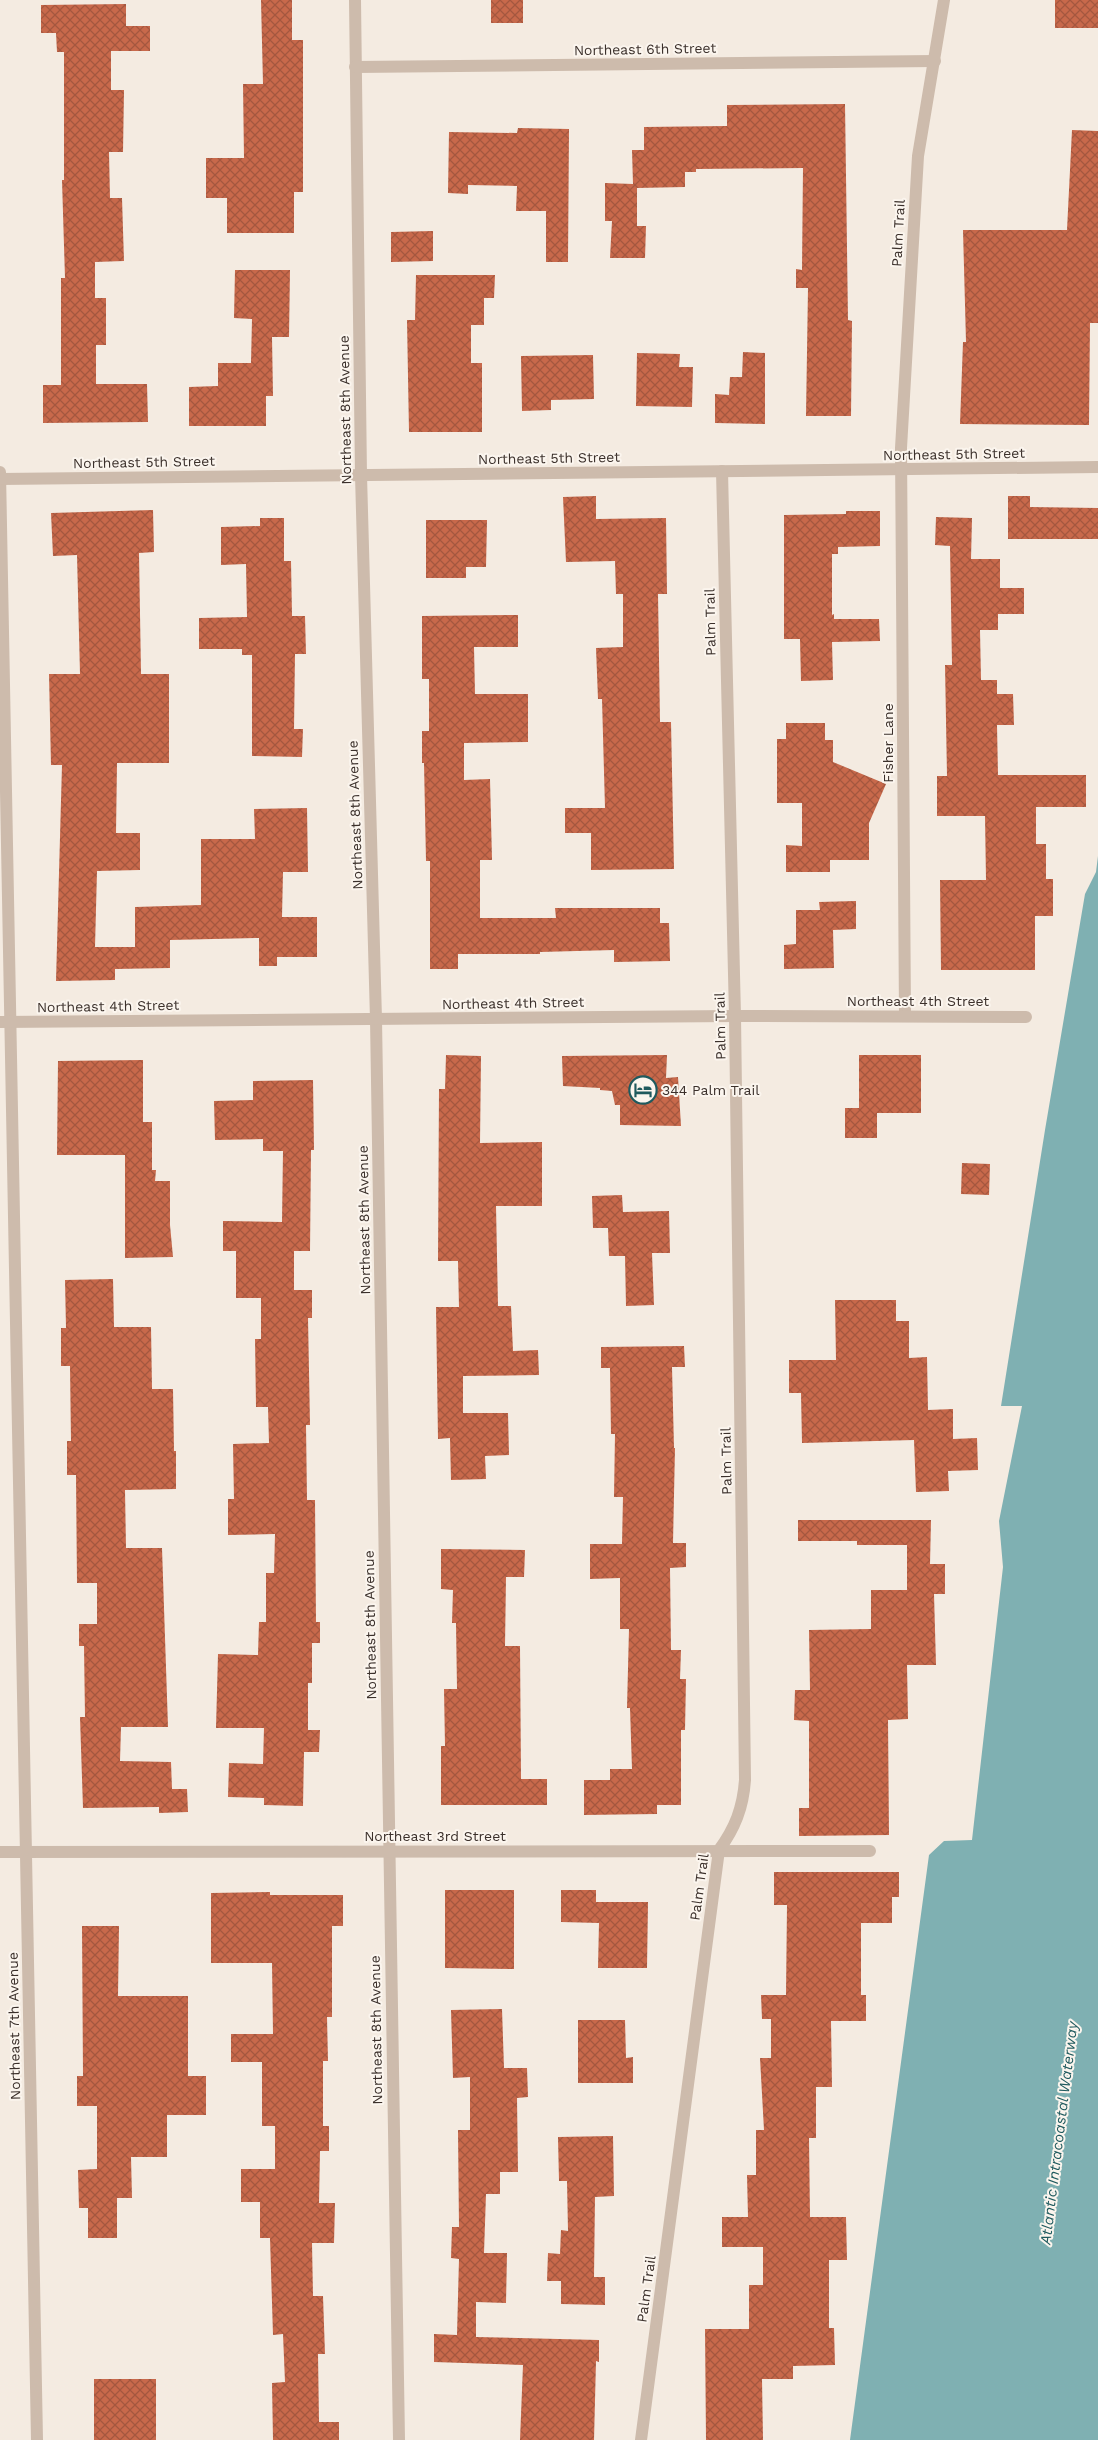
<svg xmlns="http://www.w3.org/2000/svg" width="1098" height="2440" viewBox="0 0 1098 2440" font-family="'Work Sans',sans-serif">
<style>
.water{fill:#7fb0b2}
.building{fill:url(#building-cross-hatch)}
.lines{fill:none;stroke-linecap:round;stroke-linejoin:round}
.minor{stroke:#cdbbac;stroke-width:12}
.labels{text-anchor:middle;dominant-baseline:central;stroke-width:4;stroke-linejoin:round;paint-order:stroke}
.street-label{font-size:14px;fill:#3b302b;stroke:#fbf5ee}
.poi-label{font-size:14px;fill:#3b302b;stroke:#fbf5ee;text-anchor:start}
.water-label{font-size:15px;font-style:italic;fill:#1f5a5e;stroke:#fbf5ee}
</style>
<defs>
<pattern id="building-cross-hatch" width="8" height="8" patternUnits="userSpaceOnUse" patternTransform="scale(1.25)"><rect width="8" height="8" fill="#c8694b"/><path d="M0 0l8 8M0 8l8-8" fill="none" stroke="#a4573f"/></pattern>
</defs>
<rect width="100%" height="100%" fill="#f4ebe1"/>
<path class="water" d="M 1098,856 L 1098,2440 L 850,2440 L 929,1855 L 944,1841 L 972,1840 L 1003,1567 L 999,1521 L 1022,1406 L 1001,1406 L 1045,1130 L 1085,894 L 1096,872 Z"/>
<g class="building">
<path d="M 261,0 L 292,0 L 292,40 L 303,40 L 303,192 L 294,192 L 294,233 L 227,233 L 227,198 L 206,198 L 206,158 L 244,158 L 243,84 L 263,84 Z"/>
<rect x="491" y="0" width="32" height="23"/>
<rect x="1055" y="0" width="43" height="28"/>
<path d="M 126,4 L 126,26 L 150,26 L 150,51 L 111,51 L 111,90 L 124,90 L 123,152 L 109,152 L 110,198 L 122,198 L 124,261 L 95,262 L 95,298 L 106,298 L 106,345 L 96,345 L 96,384 L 147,384 L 148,422 L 43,423 L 43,385 L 61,385 L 61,278 L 65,278 L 62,180 L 64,180 L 64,52 L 57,52 L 56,33 L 41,33 L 41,5 Z"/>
<path d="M 845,104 L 848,320 L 852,321 L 851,416 L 806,416 L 808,288 L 796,288 L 796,269 L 802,270 L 803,168 L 696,169 L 696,172 L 685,172 L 685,187 L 637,188 L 637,226 L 646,226 L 645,258 L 610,258 L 612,221 L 605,221 L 605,183 L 633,184 L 632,150 L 644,150 L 644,127 L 727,126 L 727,105 Z"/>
<path d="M 518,128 L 569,129 L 568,262 L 546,262 L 546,211 L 516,211 L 517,186 L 468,185 L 468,194 L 448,193 L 449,132 L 517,133 Z"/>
<path d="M 1072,130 L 1098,131 L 1098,323 L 1090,323 L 1089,425 L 960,424 L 963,342 L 966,342 L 963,230 L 1067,230 Z"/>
<path d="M 433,231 L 433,261 L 391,262 L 391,232 Z"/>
<path d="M 235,270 L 290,270 L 289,337 L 272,337 L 273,396 L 266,396 L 266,426 L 189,426 L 189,387 L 218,386 L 218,363 L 251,363 L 252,319 L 234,318 Z"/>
<path d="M 416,275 L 495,275 L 494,298 L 484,298 L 484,325 L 471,325 L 471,363 L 482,363 L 482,432 L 409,432 L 407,320 L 415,320 Z"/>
<path d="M 743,352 L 765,353 L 765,424 L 715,423 L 715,394 L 729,395 L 730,377 L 742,377 Z"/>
<path d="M 637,353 L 680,354 L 679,367 L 693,367 L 692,407 L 636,406 Z"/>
<path d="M 593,355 L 594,399 L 551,400 L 551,410 L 522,411 L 521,356 Z"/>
<path d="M 596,496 L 596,519 L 666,518 L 667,594 L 658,594 L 660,722 L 671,722 L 674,869 L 591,870 L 591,833 L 565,833 L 565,808 L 605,808 L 602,699 L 598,699 L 596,648 L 623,647 L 623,594 L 616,594 L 615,561 L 566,562 L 563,497 Z"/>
<path d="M 1008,496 L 1030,496 L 1030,507 L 1098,508 L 1098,539 L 1008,539 Z"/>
<path d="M 153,510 L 154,552 L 139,553 L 141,674 L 169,674 L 169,763 L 117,763 L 116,833 L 140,833 L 140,870 L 97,871 L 95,947 L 135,947 L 135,907 L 201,905 L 201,839 L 255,839 L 254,809 L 307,808 L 308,872 L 283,872 L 282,917 L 317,917 L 317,957 L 277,957 L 277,966 L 259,966 L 259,938 L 170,940 L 170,968 L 115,969 L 115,980 L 56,981 L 62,765 L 51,765 L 49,674 L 80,674 L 77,555 L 53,556 L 51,513 Z"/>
<path d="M 846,511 L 880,511 L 880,546 L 838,547 L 838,554 L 832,554 L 832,615 L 834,614 L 834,619 L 879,619 L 880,641 L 832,642 L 833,680 L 801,681 L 800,639 L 784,639 L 784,515 L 846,514 Z"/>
<path d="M 936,517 L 972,518 L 971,559 L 1000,559 L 1000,588 L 1024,588 L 1024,614 L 998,614 L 998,630 L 980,630 L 981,680 L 997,680 L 997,694 L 1013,694 L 1014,725 L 997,725 L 998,775 L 1086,775 L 1086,807 L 1036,807 L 1036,844 L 1046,844 L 1046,879 L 1053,879 L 1053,916 L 1035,916 L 1035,970 L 941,970 L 940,880 L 986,880 L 985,816 L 937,816 L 937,776 L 947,776 L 945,665 L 952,665 L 950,546 L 935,545 Z"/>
<path d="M 260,518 L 284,518 L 284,561 L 291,561 L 292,616 L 305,616 L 306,654 L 295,654 L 294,729 L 303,729 L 302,757 L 252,756 L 252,655 L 242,655 L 242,649 L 199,649 L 199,618 L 247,617 L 246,564 L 221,565 L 221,527 L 260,526 Z"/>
<path d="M 426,520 L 487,520 L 486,567 L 466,567 L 466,578 L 426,578 Z"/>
<path d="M 518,615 L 518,647 L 474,647 L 475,694 L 528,694 L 528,742 L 464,743 L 464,780 L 490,779 L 492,860 L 480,860 L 480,918 L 556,918 L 555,908 L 660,908 L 660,923 L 669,923 L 670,961 L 614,962 L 614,950 L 540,952 L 540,954 L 458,954 L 458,969 L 430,969 L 430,861 L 426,861 L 424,763 L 422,763 L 422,731 L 429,731 L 429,679 L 422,679 L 422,616 Z"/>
<path d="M 786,723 L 825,723 L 825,740 L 833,740 L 833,762 L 886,784 L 869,823 L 869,860 L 830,860 L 830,872 L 786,872 L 786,845 L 802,846 L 802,803 L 777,803 L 777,739 L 786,739 Z"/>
<path d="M 856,901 L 856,929 L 833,930 L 834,968 L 784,969 L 784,945 L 796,944 L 796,910 L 820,910 L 819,902 Z"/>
<path d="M 446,1055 L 481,1056 L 480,1143 L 542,1142 L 542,1206 L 496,1206 L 498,1306 L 511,1306 L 513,1351 L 538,1350 L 539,1375 L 463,1376 L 463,1413 L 508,1413 L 509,1455 L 485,1456 L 486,1479 L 451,1480 L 450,1438 L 438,1439 L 436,1307 L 459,1307 L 458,1261 L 438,1261 L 439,1089 L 445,1089 Z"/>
<path d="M 667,1055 L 666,1078 L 678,1077 L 681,1126 L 620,1125 L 620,1105 L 615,1105 L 612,1091 L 600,1090 L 600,1088 L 563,1086 L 562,1056 Z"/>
<path d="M 859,1055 L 921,1055 L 921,1113 L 877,1113 L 877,1138 L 845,1138 L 845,1108 L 859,1108 Z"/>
<path d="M 143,1060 L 143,1122 L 152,1122 L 152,1170 L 156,1170 L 155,1181 L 170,1181 L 170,1225 L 173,1257 L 125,1258 L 125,1155 L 57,1155 L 58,1061 Z"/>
<path d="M 313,1080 L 314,1150 L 311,1150 L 310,1251 L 294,1251 L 294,1290 L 312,1290 L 312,1318 L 308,1318 L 310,1425 L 306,1425 L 307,1500 L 315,1500 L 316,1622 L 320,1622 L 320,1643 L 312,1643 L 312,1683 L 308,1683 L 308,1730 L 320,1730 L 319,1752 L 304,1752 L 303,1806 L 264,1805 L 264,1798 L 228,1797 L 229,1763 L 263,1764 L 264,1728 L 216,1728 L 218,1654 L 258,1655 L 259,1622 L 266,1622 L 266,1573 L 274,1573 L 275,1534 L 228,1535 L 228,1499 L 234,1499 L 233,1444 L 269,1443 L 268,1407 L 256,1407 L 255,1339 L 261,1339 L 261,1298 L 236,1298 L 236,1251 L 223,1251 L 223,1221 L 282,1222 L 283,1151 L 263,1151 L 263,1139 L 215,1140 L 214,1101 L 253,1100 L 253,1081 Z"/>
<path d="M 962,1163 L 990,1164 L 989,1195 L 961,1194 Z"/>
<path d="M 622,1195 L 623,1212 L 669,1211 L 670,1253 L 652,1253 L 654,1305 L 626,1306 L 625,1256 L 609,1256 L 608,1228 L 593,1228 L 592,1196 Z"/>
<path d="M 113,1279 L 114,1327 L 151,1327 L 152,1389 L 173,1389 L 174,1451 L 176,1451 L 176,1489 L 125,1490 L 126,1548 L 162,1548 L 168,1727 L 121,1727 L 120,1761 L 171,1762 L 172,1789 L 187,1789 L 188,1812 L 159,1813 L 159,1807 L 83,1808 L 80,1717 L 85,1717 L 84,1646 L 79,1646 L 79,1624 L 97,1624 L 97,1583 L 77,1583 L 76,1475 L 67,1475 L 67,1441 L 71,1441 L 70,1366 L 61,1366 L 61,1328 L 66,1328 L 65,1280 Z"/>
<path d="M 835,1300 L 896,1300 L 896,1321 L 909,1321 L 909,1358 L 927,1357 L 928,1410 L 953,1409 L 953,1439 L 977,1438 L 978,1470 L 948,1471 L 949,1491 L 916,1492 L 914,1440 L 802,1443 L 801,1393 L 789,1393 L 789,1360 L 836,1360 Z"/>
<path d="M 684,1346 L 685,1367 L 672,1367 L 674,1448 L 675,1448 L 673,1543 L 686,1543 L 686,1567 L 670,1568 L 671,1650 L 681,1650 L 680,1679 L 686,1679 L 685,1730 L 681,1730 L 681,1805 L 657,1805 L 657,1814 L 584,1815 L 584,1780 L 610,1780 L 610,1769 L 632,1769 L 630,1708 L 627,1708 L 629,1629 L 620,1629 L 620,1578 L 590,1579 L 590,1544 L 622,1544 L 623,1497 L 614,1497 L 615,1434 L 611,1434 L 610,1368 L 601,1368 L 601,1347 Z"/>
<path d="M 798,1520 L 931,1520 L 930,1564 L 945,1564 L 945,1594 L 934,1594 L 936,1665 L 907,1665 L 908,1719 L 888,1720 L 889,1835 L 799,1836 L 799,1808 L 809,1808 L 809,1721 L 794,1720 L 795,1690 L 810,1690 L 809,1630 L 871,1629 L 871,1590 L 907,1590 L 907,1545 L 857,1545 L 857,1541 L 798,1541 Z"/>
<path d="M 441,1549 L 525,1550 L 524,1577 L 506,1577 L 505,1646 L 520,1646 L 521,1779 L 547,1779 L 547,1805 L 441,1805 L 441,1746 L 445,1746 L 444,1689 L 457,1689 L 456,1623 L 452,1623 L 453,1590 L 441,1589 Z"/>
<path d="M 774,1872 L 899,1872 L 899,1897 L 892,1897 L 892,1923 L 861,1923 L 861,1995 L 866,1995 L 866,2021 L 831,2021 L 832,2087 L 816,2087 L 816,2138 L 809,2138 L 810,2217 L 846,2217 L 847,2260 L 829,2260 L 829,2328 L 834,2328 L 835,2365 L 793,2366 L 793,2379 L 762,2379 L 763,2440 L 706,2440 L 705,2329 L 749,2329 L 749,2285 L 763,2285 L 763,2247 L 722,2247 L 722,2217 L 748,2217 L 747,2175 L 756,2175 L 756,2130 L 764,2130 L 760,2058 L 771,2058 L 771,2019 L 762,2019 L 761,1995 L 786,1995 L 787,1905 L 774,1905 Z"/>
<path d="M 445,1890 L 514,1890 L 514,1969 L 445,1968 Z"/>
<path d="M 561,1890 L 596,1890 L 596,1902 L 648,1902 L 647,1968 L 598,1968 L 599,1923 L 561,1922 Z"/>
<path d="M 270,1892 L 270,1895 L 343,1895 L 343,1926 L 332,1926 L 332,2017 L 327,2017 L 328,2061 L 323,2061 L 323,2126 L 329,2126 L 329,2151 L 320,2151 L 319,2203 L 335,2203 L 334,2243 L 312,2243 L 313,2296 L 323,2296 L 325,2354 L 318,2354 L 319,2422 L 339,2422 L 339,2440 L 273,2440 L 272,2383 L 285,2382 L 283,2334 L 273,2335 L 270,2238 L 260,2238 L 260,2202 L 241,2202 L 241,2169 L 275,2169 L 275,2126 L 262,2126 L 262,2062 L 231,2062 L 231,2034 L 273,2034 L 272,1963 L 211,1963 L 211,1893 Z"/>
<path d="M 82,1926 L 119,1926 L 118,1996 L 188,1996 L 188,2076 L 206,2076 L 206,2115 L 167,2115 L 167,2157 L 131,2157 L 132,2198 L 117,2198 L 117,2238 L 88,2238 L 88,2208 L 79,2208 L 78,2170 L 97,2169 L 97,2106 L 77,2106 L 77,2076 L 83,2076 Z"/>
<path d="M 502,2009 L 504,2068 L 527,2068 L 528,2097 L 517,2098 L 518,2172 L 500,2172 L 500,2194 L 486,2194 L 484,2253 L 507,2253 L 506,2303 L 476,2302 L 476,2337 L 599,2340 L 599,2362 L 596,2361 L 594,2440 L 520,2440 L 523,2365 L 434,2362 L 434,2334 L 457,2335 L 459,2259 L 451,2258 L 452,2227 L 459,2227 L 458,2130 L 470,2130 L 470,2077 L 453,2078 L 451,2010 Z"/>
<path d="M 578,2020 L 625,2020 L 626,2058 L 633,2057 L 633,2083 L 578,2083 Z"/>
<path d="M 613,2136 L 614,2196 L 595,2197 L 594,2277 L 605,2277 L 605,2305 L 561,2304 L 561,2281 L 547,2281 L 548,2253 L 560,2254 L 561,2230 L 568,2231 L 567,2181 L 559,2181 L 558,2137 Z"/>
<rect x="94" y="2379" width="62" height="61"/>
</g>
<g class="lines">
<g class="minor">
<path d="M 355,0 L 361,475 L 376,1019 L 399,2440"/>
<path d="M 355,67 L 935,61"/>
<path d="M 0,472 L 37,2440"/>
<path d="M 0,479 L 1098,467"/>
<path d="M 905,1016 L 901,448 L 918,156 L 944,0"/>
<path d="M 0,1022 L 735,1016 L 1026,1017"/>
<path d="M 0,1852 L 870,1851"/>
<path d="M 641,2440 L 719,1850 C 735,1828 743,1808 745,1780 L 735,1016 L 722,471"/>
</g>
</g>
<defs>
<g id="hotel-ring" transform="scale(1.4375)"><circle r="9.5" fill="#fbf5ee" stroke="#1f5a5e" stroke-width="1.5"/><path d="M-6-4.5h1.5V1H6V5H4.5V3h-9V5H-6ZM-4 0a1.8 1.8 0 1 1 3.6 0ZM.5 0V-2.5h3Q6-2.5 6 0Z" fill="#1f5a5e"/></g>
</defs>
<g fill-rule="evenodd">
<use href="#hotel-ring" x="643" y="1090"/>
</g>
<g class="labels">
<g class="street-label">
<text transform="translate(645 49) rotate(-1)">Northeast 6th Street</text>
<text transform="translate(898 233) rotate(-87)">Palm Trail</text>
<text transform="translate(345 410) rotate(-91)">Northeast 8th Avenue</text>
<text transform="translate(954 454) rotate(-1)">Northeast 5th Street</text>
<text transform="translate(549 458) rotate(-1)">Northeast 5th Street</text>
<text transform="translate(144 462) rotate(-1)">Northeast 5th Street</text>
<text transform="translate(710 622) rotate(-91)">Palm Trail</text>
<text transform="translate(888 743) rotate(-90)">Fisher Lane</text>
<text transform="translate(355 815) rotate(-92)">Northeast 8th Avenue</text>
<text x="918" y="1001">Northeast 4th Street</text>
<text transform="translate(513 1003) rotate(-1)">Northeast 4th Street</text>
<text transform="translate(108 1006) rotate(-1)">Northeast 4th Street</text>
<text transform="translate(720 1026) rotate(-91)">Palm Trail</text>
<text transform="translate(364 1220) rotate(-91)">Northeast 8th Avenue</text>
<text transform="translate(726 1461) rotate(-91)">Palm Trail</text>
<text transform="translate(370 1625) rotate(-91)">Northeast 8th Avenue</text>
<text x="435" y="1836">Northeast 3rd Street</text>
<text transform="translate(699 1887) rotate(-82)">Palm Trail</text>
<text transform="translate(14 2026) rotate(-91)">Northeast 7th Avenue</text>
<text transform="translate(376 2030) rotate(-91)">Northeast 8th Avenue</text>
<text transform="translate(646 2289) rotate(-82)">Palm Trail</text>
</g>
<g class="poi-label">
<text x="662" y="1090">344 Palm Trail</text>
</g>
<g class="water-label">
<text transform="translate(1059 2133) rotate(-83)">Atlantic Intracoastal Waterway</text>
</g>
</g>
</svg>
